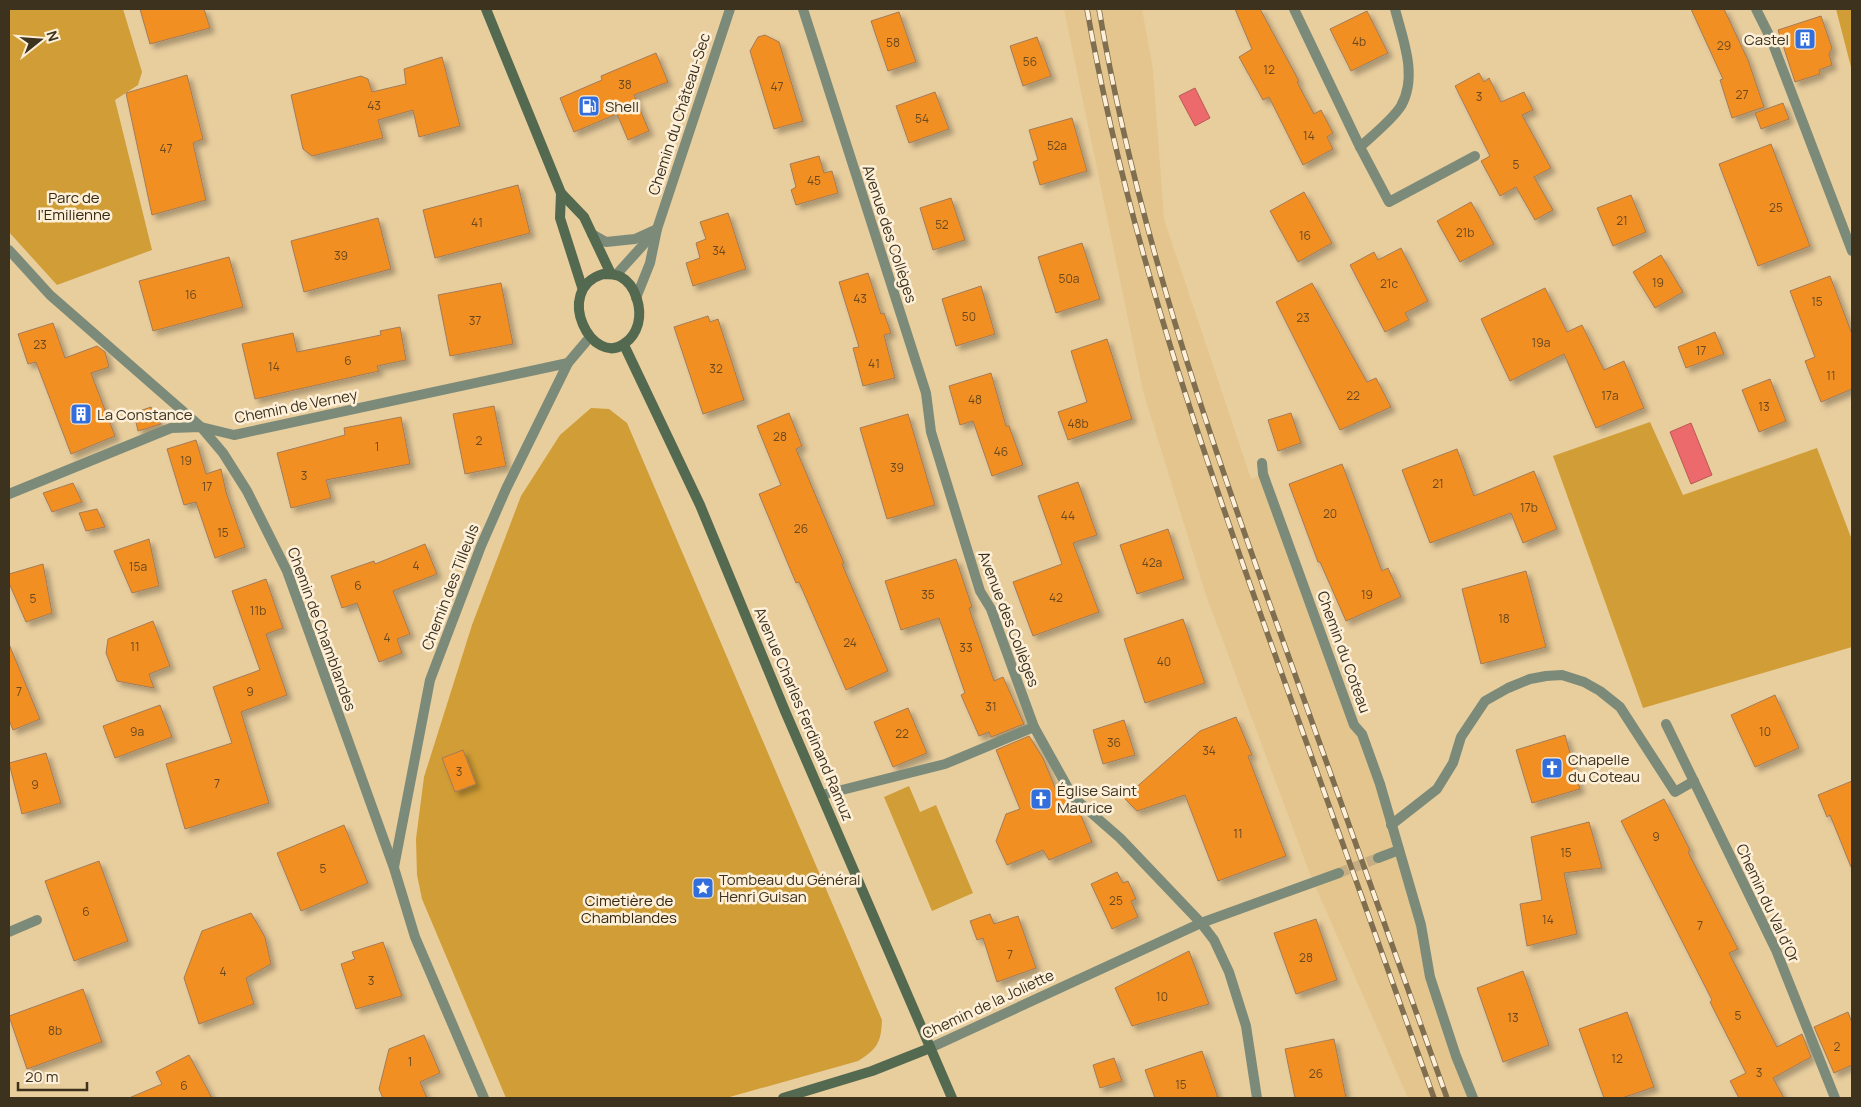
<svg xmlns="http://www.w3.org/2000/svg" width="1861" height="1107" viewBox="0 0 1861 1107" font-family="Manrope,sans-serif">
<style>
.built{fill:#e4c58e}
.green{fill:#d09d36}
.water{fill:#ed6a6c;stroke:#b85955}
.building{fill:#f28f22;stroke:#a37b58;filter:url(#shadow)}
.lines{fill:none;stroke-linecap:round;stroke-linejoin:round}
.street-tunnel{stroke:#c6ae84;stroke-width:10;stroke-dasharray:10 5;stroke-linecap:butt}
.lane{stroke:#7c8b79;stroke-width:10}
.street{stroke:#7c8b79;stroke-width:10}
.secondary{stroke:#536950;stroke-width:10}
.rail-casing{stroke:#7f6e4f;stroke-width:5.5}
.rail{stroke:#fef0d8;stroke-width:4;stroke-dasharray:11;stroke-linecap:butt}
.labels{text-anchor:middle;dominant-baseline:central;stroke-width:5;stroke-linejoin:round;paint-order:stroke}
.number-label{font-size:12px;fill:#6a491f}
.poi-label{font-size:15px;fill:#3c321e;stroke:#fef0d8;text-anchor:start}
.street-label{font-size:15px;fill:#3c321e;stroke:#fef0d8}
.park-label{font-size:15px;fill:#342813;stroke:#fef0d8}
</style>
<defs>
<filter id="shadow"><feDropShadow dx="4.5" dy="4.5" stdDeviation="2.5" flood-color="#0004"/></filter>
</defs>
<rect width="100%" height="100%" fill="#e8cd9d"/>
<path class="built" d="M 1064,9 L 1142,9 L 1153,70 L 1164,219 L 1251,479 L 1263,474 L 1380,784 L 1430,977 L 1473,1098 L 1408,1098 L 1310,874 L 1206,595 L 1143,391 Z"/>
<g class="green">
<path d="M 9,9 L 123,9 L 142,72 L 138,85 L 115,100 L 152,250 L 57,285 L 9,232 Z"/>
<path d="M 1836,9 L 1852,9 L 1852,71 Z"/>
<path d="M 591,408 L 609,409 L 627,423 L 882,1020 C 881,1043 877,1049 858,1061 L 726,1098 L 506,1098 L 422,899 L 417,875 L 416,839 L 424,777 L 472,625 L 521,496 L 560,435 Z"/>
<path d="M 1650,422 L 1683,495 L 1817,448 L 1852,540 L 1852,647 L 1643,708 L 1553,456 Z"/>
<path d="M 909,786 L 920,812 L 936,805 L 973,893 L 932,911 L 884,797 Z"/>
</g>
<g class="water">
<path d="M 1195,88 L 1210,118 L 1195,126 L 1179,96 Z"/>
<path d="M 1691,423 L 1712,475 L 1691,484 L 1670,432 Z"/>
</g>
<g class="building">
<path d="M 140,9 L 204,9 L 210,28 L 150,44 Z"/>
<path d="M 1235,9 L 1260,9 L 1299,81 L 1297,82 L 1314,114 L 1321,110 L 1333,133 L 1327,137 L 1333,149 L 1303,165 L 1269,97 L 1263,100 L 1239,57 L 1252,49 Z"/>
<path d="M 1691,9 L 1724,9 L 1748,60 L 1764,107 L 1732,118 L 1720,80 L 1723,79 Z"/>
<path d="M 1367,11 L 1388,53 L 1351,71 L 1330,29 Z"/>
<path d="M 899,12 L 916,62 L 888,71 L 871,21 Z"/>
<path d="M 1821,16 L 1832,48 L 1829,54 L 1832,65 L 1819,70 L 1820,74 L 1795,82 L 1778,30 Z"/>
<path d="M 765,35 L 779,42 L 803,121 L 774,129 L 750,51 L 758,37 Z"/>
<path d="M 1037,37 L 1051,76 L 1023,86 L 1010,46 Z"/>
<path d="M 656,53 L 668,82 L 634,95 L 649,131 L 628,140 L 617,114 L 574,132 L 560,98 L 602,80 L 601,76 Z"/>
<path d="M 442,57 L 460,126 L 419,137 L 413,110 L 378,120 L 383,138 L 312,156 L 303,149 L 291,95 L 361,76 L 368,79 L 372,92 L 406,84 L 404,69 Z"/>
<path d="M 1479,73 L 1484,82 L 1489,78 L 1501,102 L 1524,92 L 1533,110 L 1522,115 L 1551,168 L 1534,177 L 1553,210 L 1535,220 L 1516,187 L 1500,196 L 1481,161 L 1490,156 L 1455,86 Z"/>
<path d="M 187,75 L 203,139 L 193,143 L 206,200 L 152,215 L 126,93 Z"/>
<path d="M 935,92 L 949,129 L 909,143 L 896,106 Z"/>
<path d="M 1783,103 L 1789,119 L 1761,129 L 1755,113 Z"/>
<path d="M 1072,118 L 1087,171 L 1040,185 L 1033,162 L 1038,160 L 1029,130 Z"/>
<path d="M 1771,144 L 1810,246 L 1758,266 L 1719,164 Z"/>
<path d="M 819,156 L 824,173 L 832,171 L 838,193 L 796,205 L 791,190 L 796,187 L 790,164 Z"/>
<path d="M 518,185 L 530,233 L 435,258 L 423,210 Z"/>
<path d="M 1304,192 L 1332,243 L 1298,262 L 1270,211 Z"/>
<path d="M 1631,195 L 1646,232 L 1613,246 L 1597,208 Z"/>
<path d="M 951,198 L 965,240 L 933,250 L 920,208 Z"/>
<path d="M 1471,202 L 1494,244 L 1460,262 L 1437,221 Z"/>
<path d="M 728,213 L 746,269 L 693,286 L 686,263 L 700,258 L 696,243 L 706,239 L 700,222 Z"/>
<path d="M 378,218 L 391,269 L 304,292 L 291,241 Z"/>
<path d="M 1082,243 L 1100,299 L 1056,313 L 1038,257 Z"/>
<path d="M 1401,248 L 1428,301 L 1405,313 L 1409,320 L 1385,332 L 1350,265 L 1374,252 L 1378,260 Z"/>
<path d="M 1661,255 L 1683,292 L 1655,308 L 1633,272 Z"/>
<path d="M 229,257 L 243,307 L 153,331 L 139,281 Z"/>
<path d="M 868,273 L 881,314 L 884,313 L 891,333 L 884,335 L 895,378 L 863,386 L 853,348 L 859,347 L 839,282 Z"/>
<path d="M 1830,276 L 1852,334 L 1852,389 L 1821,402 L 1805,361 L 1815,357 L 1790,291 Z"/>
<path d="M 501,283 L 513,344 L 450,356 L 438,295 Z"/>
<path d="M 1312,283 L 1367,382 L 1376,378 L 1391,407 L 1340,430 L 1276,302 Z"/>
<path d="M 981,286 L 995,334 L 956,346 L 942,299 Z"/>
<path d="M 1545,288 L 1567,332 L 1582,325 L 1604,370 L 1624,361 L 1644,408 L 1596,428 L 1564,354 L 1510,381 L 1481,319 Z"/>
<path d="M 708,316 L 710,322 L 718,319 L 744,400 L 703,414 L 674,327 Z"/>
<path d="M 53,323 L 65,358 L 97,346 L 105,352 L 109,367 L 91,373 L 115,436 L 71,454 L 36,362 L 28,364 L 18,334 Z"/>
<path d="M 400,327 L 406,360 L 377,366 L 379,371 L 255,399 L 242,344 L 293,333 L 297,352 L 381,335 L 380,331 Z"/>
<path d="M 1715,332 L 1724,354 L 1686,368 L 1678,347 Z"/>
<path d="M 1107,339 L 1132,419 L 1068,440 L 1058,412 L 1087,402 L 1071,351 Z"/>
<path d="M 991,373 L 1006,426 L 1009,426 L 1023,465 L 992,476 L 973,421 L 960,425 L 949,386 Z"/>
<path d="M 1770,379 L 1786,421 L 1759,432 L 1742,390 Z"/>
<path d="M 494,406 L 506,466 L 465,474 L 453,414 Z"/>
<path d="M 151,407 L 161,424 L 138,431 L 134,413 Z"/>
<path d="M 789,413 L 802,446 L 796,449 L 844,563 L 842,564 L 888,671 L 846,690 L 799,582 L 796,583 L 759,494 L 781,485 L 757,426 Z"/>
<path d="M 1291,413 L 1301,443 L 1278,451 L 1268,420 Z"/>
<path d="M 908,414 L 935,505 L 887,519 L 860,428 Z"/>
<path d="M 401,417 L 410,464 L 326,480 L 331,498 L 291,508 L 277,453 L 345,435 L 344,428 Z"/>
<path d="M 196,440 L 206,474 L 221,469 L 226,492 L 245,547 L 215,558 L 196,502 L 184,505 L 167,449 Z"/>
<path d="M 1457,449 L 1474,496 L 1534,471 L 1557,529 L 1523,543 L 1511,513 L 1430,543 L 1402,470 Z"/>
<path d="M 1342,464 L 1382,571 L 1388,568 L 1401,597 L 1346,621 L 1320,562 L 1318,562 L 1289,484 Z"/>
<path d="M 1078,482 L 1097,535 L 1073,543 L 1099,612 L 1033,636 L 1013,582 L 1062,564 L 1038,496 Z"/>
<path d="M 73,483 L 82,502 L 52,512 L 43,493 Z"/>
<path d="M 97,509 L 105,527 L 86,531 L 79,513 Z"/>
<path d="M 1168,529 L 1184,579 L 1137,594 L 1120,545 Z"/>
<path d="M 149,539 L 159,586 L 132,593 L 114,551 Z"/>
<path d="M 425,544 L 437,574 L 393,591 L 410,634 L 397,639 L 402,653 L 379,662 L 357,603 L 342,608 L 331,576 L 374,561 L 375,564 Z"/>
<path d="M 956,559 L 972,607 L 969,608 L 994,681 L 1003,677 L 1024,724 L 991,737 L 989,732 L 979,736 L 961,695 L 965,693 L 939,618 L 901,630 L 885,581 Z"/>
<path d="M 43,564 L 52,613 L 26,622 L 9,583 L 9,574 Z"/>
<path d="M 1526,571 L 1546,647 L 1481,664 L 1462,589 Z"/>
<path d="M 266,579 L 283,628 L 266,634 L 287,695 L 241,712 L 269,803 L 185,829 L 166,764 L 232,743 L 213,687 L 260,670 L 232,591 Z"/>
<path d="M 1183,619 L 1205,683 L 1145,703 L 1124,639 Z"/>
<path d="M 153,621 L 170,666 L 149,674 L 154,688 L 117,681 L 106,653 L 108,639 Z"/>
<path d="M 9,644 L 40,719 L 13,730 L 9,720 Z"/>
<path d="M 1775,695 L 1799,748 L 1755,767 L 1731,715 Z"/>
<path d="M 160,705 L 172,737 L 115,758 L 103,726 Z"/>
<path d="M 908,708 L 927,753 L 893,767 L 874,722 Z"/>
<path d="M 1236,717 L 1252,755 L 1248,756 L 1286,856 L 1218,881 L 1185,795 L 1137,811 L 1124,798 L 1200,731 Z"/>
<path d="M 1124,720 L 1135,755 L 1103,764 L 1093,730 Z"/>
<path d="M 1565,735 L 1580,789 L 1532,803 L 1516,750 Z"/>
<path d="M 1029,736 L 1043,758 L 1056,790 L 1060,788 L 1071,809 L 1080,813 L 1092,842 L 1049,860 L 1043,850 L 1007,865 L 996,841 L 1006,814 L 1020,809 L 996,750 Z"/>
<path d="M 463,750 L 476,784 L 455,792 L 442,758 Z"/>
<path d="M 46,753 L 61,803 L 22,814 L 9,763 Z"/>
<path d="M 1852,781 L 1852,867 L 1851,867 L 1830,815 L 1827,817 L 1818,795 Z"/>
<path d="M 1664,799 L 1690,850 L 1688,852 L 1738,949 L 1729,953 L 1777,1047 L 1802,1034 L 1811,1057 L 1773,1078 L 1784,1098 L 1739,1098 L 1730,1081 L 1746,1073 L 1710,1002 L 1712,1000 L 1621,821 Z"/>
<path d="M 1589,822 L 1602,868 L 1564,873 L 1577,934 L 1527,946 L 1520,904 L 1542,900 L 1531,837 Z"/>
<path d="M 344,825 L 368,883 L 301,911 L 277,853 Z"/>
<path d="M 99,861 L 128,941 L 74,961 L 45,881 Z"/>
<path d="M 1117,872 L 1123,883 L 1128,881 L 1136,899 L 1131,901 L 1138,917 L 1112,929 L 1091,884 Z"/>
<path d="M 251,913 L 265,937 L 271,964 L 246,978 L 254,1004 L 199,1024 L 184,978 L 202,931 Z"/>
<path d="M 990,914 L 994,924 L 1018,916 L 1036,968 L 997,982 L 983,938 L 977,940 L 970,921 Z"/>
<path d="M 1316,919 L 1337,980 L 1296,994 L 1274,933 Z"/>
<path d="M 383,942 L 402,996 L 356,1009 L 341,964 L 355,959 L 352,952 Z"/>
<path d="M 1189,951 L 1209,1004 L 1132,1026 L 1115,988 Z"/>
<path d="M 1523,971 L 1549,1045 L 1503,1062 L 1477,988 Z"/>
<path d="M 83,989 L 102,1042 L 27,1069 L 9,1016 Z"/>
<path d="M 1627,1012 L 1654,1087 L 1622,1098 L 1604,1098 L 1579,1029 Z"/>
<path d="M 1848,1012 L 1852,1023 L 1852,1065 L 1834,1073 L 1814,1027 Z"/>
<path d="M 424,1035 L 440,1073 L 420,1082 L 427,1098 L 383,1098 L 379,1089 L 389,1049 Z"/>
<path d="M 1334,1039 L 1346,1098 L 1295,1098 L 1285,1049 Z"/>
<path d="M 1202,1051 L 1218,1098 L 1155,1098 L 1145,1070 Z"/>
<path d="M 189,1055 L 212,1098 L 129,1098 L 162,1084 L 156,1072 Z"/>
<path d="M 1114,1058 L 1122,1081 L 1100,1088 L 1093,1065 Z"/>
</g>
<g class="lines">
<path class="street-tunnel" d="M 1339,873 L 1378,858"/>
<path class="lane" d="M 1666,724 L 1776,950 L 1835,1098"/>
<g class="street">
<path d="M 803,9 L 926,393 L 931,432 L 980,591 L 991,609 L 1034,727 L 1073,797 L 1120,838 L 1201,923 L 1214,940 L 1229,972 L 1246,1026 L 1257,1098"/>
<path d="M 1294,9 L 1360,147"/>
<path d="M 1395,9 C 1403,40 1418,76 1401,106 C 1393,119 1372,136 1360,147 L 1389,202 L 1475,156"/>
<path d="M 1756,9 L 1771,39 L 1852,251"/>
<path d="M 592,234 L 606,242 L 635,239 L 657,229"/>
<path d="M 9,250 L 50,295 L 201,427 L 223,453 L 247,491 L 287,571 L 394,868 L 415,937 L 484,1098"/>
<path d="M 616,275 L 653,234"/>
<path d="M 636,298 L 650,263 L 657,229 L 730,9"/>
<path d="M 1262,463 L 1263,474 L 1354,725 L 1362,734 L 1380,784 L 1421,925 L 1430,977 L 1456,1056 L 1473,1098"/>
<path d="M 9,494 L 171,428 L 201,427 L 234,435 L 568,363"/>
<path d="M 822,795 L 945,764 L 1034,727"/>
<path d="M 1391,825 L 1437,789 L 1453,763 L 1461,737 L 1485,701 L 1508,688 L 1530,679 L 1546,676 L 1562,675 L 1584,682 L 1600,691 L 1620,707 L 1675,792 L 1694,781"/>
<path d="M 1378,858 L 1399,850"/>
<path d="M 394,867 L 430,680 L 481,546 L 506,489 L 568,363 L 590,337"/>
<path d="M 9,932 L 37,920"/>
<path d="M 930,1048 L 1201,923 L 1339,873"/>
</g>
<g class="secondary">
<path d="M 486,9 L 561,193 L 584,217 L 611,274"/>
<path d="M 561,193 L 560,218 L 582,287"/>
<path d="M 603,274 C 609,274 616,274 621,277 C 636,285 642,309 638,324 C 636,331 631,339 625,343 C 593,369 552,290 603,274 Z"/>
<path d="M 624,345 L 700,505 L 785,711 L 952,1098"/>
<path d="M 783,1098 L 872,1071 L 930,1048"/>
</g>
<g class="rail-casing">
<g id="rail">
<path d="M 1087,9 C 1125,225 1195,431 1269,638 C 1324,792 1379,945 1434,1098"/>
<path d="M 1099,9 C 1135,221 1205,425 1278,627 C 1334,784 1391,941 1447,1098"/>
</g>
</g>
<use href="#rail" class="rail"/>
</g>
<defs>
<g id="building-square" transform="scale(1.125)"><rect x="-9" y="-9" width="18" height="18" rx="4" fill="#336edd" stroke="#fef0d8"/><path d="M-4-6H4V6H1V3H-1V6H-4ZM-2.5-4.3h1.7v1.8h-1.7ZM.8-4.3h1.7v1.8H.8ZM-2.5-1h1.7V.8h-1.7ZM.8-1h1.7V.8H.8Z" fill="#fff"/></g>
<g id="fuel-square" transform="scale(1.125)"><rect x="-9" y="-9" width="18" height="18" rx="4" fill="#336edd" stroke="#fef0d8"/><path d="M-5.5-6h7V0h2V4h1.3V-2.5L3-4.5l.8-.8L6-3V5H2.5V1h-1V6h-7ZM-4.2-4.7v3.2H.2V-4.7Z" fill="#fff"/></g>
<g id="church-square" transform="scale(1.125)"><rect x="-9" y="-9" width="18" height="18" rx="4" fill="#336edd" stroke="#fef0d8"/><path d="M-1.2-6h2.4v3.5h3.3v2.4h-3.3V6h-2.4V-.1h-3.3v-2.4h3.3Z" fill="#fff"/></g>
<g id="sight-square" transform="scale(1.125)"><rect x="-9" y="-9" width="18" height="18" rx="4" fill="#336edd" stroke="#fef0d8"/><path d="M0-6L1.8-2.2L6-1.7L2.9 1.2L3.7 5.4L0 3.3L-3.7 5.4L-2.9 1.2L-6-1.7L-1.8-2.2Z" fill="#fff"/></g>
</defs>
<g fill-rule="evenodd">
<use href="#building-square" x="1805" y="39"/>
<use href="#fuel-square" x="589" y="106"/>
<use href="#building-square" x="81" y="414"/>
<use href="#church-square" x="1552" y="768"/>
<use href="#church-square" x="1041" y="799"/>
<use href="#sight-square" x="703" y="888"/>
</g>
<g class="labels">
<g class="number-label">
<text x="1359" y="41">4b</text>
<text x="893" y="42">58</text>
<text x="1724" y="45">29</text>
<text x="1030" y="61">56</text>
<text x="1269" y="69">12</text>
<text x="625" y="84">38</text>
<text x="777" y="86">47</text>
<text x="1742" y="94">27</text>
<text x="1479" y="96">3</text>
<text x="374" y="105">43</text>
<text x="922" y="118">54</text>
<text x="1309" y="135">14</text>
<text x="1057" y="145">52a</text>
<text x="166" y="148">47</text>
<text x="1516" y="164">5</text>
<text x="814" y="180">45</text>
<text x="1776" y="207">25</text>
<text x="1622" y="220">21</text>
<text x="477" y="222">41</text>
<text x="942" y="224">52</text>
<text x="1465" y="232">21b</text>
<text x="1305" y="235">16</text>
<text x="719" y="250">34</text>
<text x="341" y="255">39</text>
<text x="1069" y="278">50a</text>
<text x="1658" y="282">19</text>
<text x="1389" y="283">21c</text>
<text x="191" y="294">16</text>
<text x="860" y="298">43</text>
<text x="1817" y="301">15</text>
<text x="969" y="316">50</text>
<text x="1303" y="317">23</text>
<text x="475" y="320">37</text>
<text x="1541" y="342">19a</text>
<text x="40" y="344">23</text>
<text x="1701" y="350">17</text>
<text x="348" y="360">6</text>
<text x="874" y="363">41</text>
<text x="274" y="366">14</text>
<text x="716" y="368">32</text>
<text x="1831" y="375">11</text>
<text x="1353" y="395">22</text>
<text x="1610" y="395">17a</text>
<text x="975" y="399">48</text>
<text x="1764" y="406">13</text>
<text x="1078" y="423">48b</text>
<text x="780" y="436">28</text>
<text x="479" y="440">2</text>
<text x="377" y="446">1</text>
<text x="1001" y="451">46</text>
<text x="186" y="460">19</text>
<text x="897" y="467">39</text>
<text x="304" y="475">3</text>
<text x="1438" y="483">21</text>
<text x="207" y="486">17</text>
<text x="1529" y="507">17b</text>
<text x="1330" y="513">20</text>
<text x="1068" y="515">44</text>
<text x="801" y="528">26</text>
<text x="223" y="532">15</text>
<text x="1152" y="562">42a</text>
<text x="416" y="565">4</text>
<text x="138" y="566">15a</text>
<text x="358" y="585">6</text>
<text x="928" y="594">35</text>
<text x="1367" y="594">19</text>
<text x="1056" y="597">42</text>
<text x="33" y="598">5</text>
<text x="258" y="610">11b</text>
<text x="1504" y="618">18</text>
<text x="387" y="637">4</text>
<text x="850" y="642">24</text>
<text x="135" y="646">11</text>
<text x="966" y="647">33</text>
<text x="1164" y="661">40</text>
<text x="19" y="691">7</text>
<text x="250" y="691">9</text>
<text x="991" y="706">31</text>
<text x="137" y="731">9a</text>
<text x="1765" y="731">10</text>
<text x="902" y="733">22</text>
<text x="1114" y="742">36</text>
<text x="1209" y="750">34</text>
<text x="459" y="771">3</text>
<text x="217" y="783">7</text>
<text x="35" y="784">9</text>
<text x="1238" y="833">11</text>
<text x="1656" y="836">9</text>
<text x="1566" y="852">15</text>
<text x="323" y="868">5</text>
<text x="1116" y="900">25</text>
<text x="86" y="911">6</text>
<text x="1548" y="919">14</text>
<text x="1700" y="925">7</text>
<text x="1010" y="954">7</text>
<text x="1306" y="957">28</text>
<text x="223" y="971">4</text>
<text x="371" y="980">3</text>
<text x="1162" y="996">10</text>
<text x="1738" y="1015">5</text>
<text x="1513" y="1017">13</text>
<text x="55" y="1030">8b</text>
<text x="1837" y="1046">2</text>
<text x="1617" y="1058">12</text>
<text x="410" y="1061">1</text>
<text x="1759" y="1072">3</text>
<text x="1316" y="1073">26</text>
<text x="1181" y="1084">15</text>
<text x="184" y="1085">6</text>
</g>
<g class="poi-label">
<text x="1789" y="39" text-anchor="end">Castel</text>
<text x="605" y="106">Shell</text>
<text x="97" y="414">La Constance</text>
<text x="1568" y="759">Chapelle<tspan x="1568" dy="17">du Coteau</tspan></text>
<text x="1057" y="790">Église Saint<tspan x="1057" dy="17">Maurice</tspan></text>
<text x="719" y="879">Tombeau du Général<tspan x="719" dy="17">Henri Guisan</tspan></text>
</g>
<g class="street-label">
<text transform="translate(679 114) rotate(-72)">Chemin du Château-Sec</text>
<text transform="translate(890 234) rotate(72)">Avenue des Collèges</text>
<text transform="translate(296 406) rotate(-11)">Chemin de Verney</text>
<text transform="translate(450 587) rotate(-69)">Chemin des Tilleuls</text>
<text transform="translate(1009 619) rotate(69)">Avenue des Collèges</text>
<text transform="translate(322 629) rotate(70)">Chemin de Chamblandes</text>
<text transform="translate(1344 652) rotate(70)">Chemin du Coteau</text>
<text transform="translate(804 714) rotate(67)">Avenue Charles Ferdinand Ramuz</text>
<text transform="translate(1768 903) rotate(65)">Chemin du Val d'Or</text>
<text transform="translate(988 1004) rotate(-25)">Chemin de la Joliette</text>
</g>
<g class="park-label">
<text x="74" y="197">Parc de<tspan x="74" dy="17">l’Emilienne</tspan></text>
<text x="629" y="900">Cimetière de<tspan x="629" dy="17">Chamblandes</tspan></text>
</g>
</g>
<rect width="1861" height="1107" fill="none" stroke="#3c321e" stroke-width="20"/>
<g transform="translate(40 40) rotate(73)" stroke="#fef0d8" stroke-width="4" paint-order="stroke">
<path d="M0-4L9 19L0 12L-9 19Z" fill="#3c321e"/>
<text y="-8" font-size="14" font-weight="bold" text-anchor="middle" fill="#3c321e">N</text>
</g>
<path d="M18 1082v8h69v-8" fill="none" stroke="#3c321e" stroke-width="2.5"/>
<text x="25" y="1082" font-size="15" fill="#3c321e" stroke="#fef0d8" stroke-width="4" paint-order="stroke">20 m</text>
</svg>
